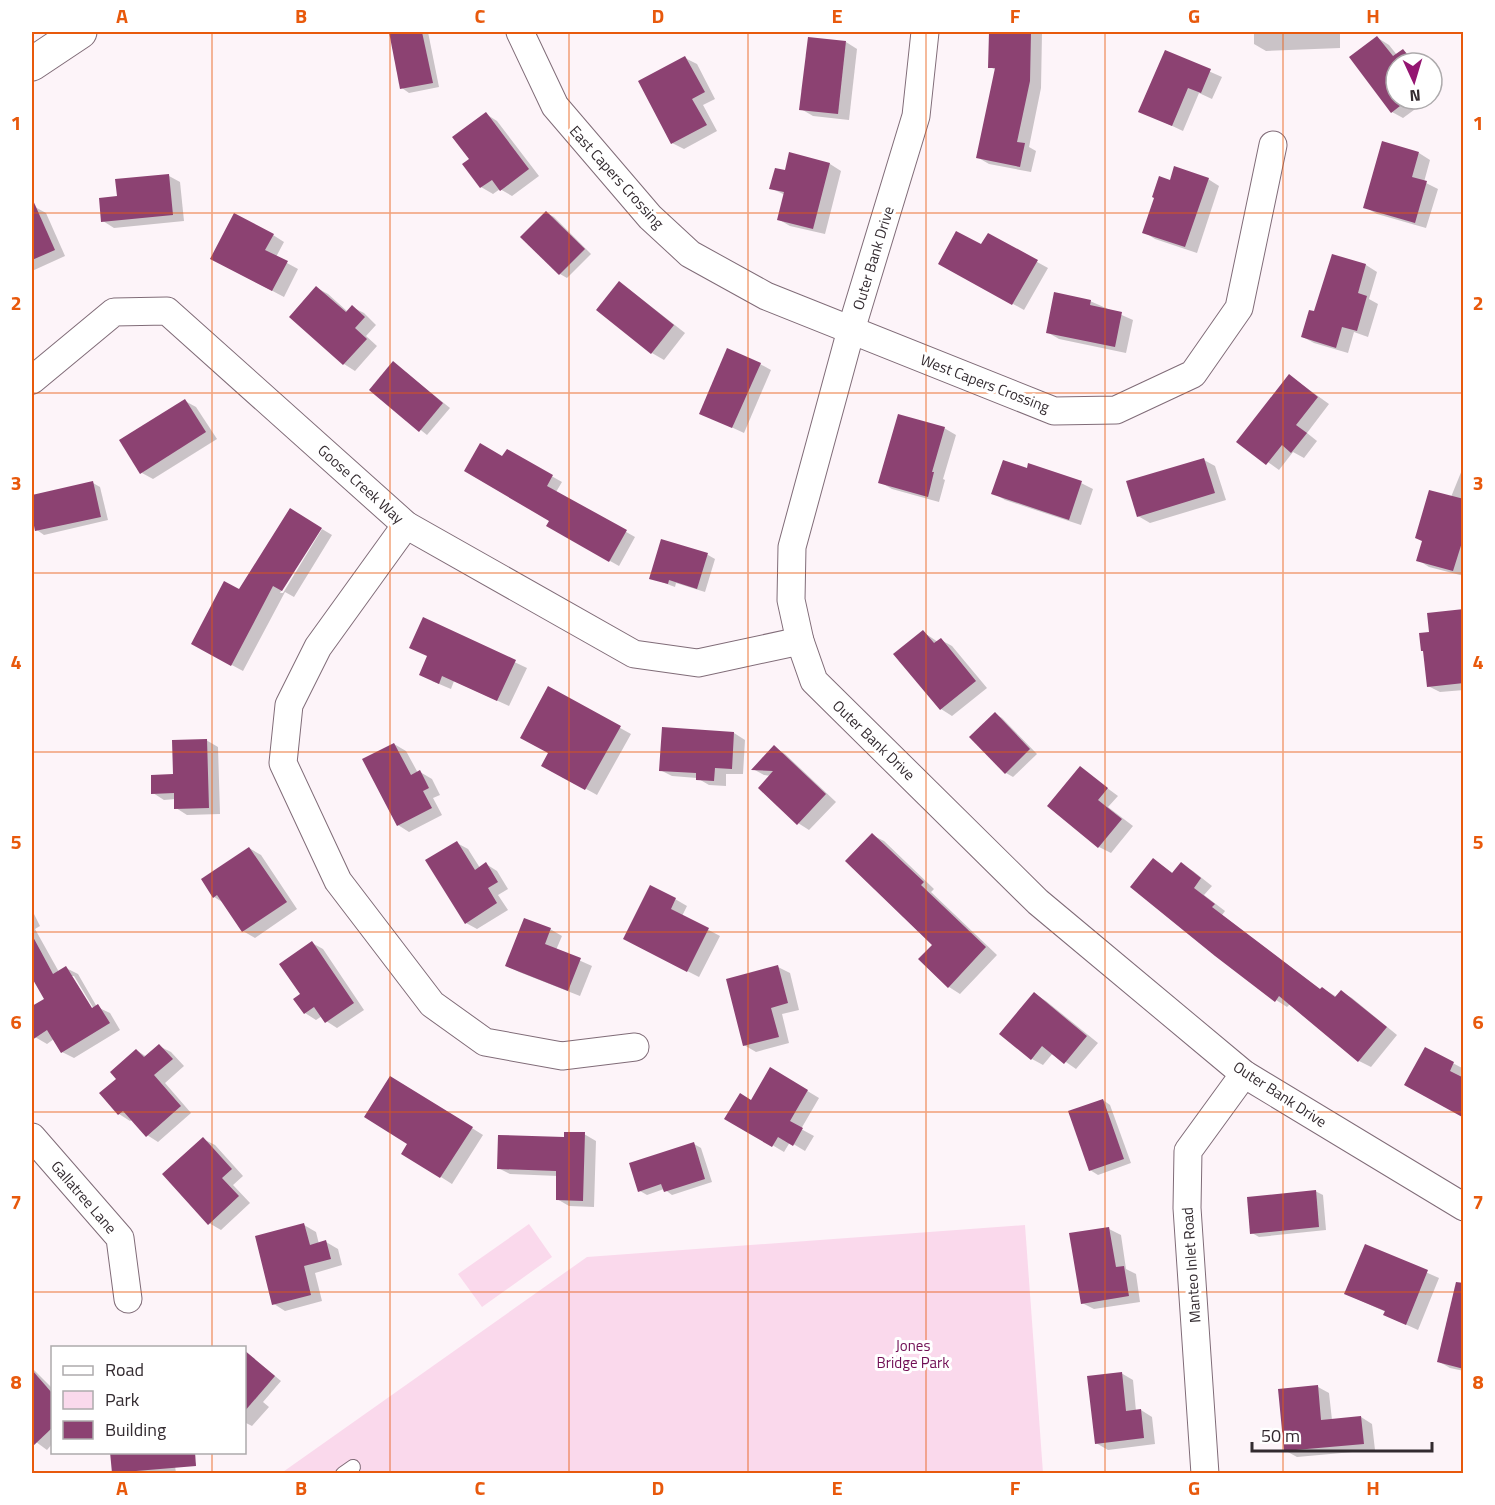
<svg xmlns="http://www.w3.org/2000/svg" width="1495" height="1505" viewBox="0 0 1495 1505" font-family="'Titillium Web',sans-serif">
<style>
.green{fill:#fad9ec}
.shadow{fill:#0003;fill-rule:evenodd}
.building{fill:#8c4272}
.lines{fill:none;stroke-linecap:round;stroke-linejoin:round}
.service-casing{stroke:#806c78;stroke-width:16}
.minor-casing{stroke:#806c78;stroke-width:29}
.tertiary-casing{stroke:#806c78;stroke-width:35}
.service{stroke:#fff;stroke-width:14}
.minor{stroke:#fff;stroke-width:27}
.tertiary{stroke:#fff;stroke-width:33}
.grid{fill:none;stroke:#e8590c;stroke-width:1.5;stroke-opacity:0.55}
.labels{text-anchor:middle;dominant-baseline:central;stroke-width:6;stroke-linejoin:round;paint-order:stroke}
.street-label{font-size:15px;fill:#332b30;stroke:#fff}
.park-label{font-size:15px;fill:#700e54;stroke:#fff}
.neatline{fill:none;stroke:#e8590c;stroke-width:2}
.grid-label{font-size:20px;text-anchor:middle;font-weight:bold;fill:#e8590c}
</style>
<rect width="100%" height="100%" fill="#fdf4f9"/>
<g class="green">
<path d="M 529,1224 L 552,1257 L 482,1307 L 458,1274 Z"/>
<path d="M 1025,1225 L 1043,1473 L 280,1474 L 587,1257 Z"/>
</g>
<g class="shadow">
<path d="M 390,32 L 428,32 L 439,87 L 409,93 L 402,88 Z"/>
<path d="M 990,32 L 1054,32 L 1042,33 L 1041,88 L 1029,147 L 1036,151 L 1031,172 L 989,164 L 977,157 L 996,70 L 990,67 Z"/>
<path d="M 1254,32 L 1340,32 L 1340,48 L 1266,51 L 1254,44 Z"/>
<path d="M 1378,38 L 1389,45 L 1397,55 L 1403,51 L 1414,57 L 1419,63 L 1396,63 L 1396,99 L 1429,99 L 1403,118 L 1392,112 Z"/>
<path d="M 846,42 L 857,49 L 849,120 L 813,116 L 801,109 Z"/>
<path d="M 1165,52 L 1222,77 L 1212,99 L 1199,93 L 1183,131 L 1140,111 Z"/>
<path d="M 685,58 L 697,64 L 715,99 L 703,105 L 717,131 L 684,149 L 672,143 Z"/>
<path d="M 1432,80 L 1440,91 L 1432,97 Z"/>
<path d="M 486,114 L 497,121 L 539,176 L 512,196 L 500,189 L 493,194 L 481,187 L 464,164 L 471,159 Z"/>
<path d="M 1419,153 L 1430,160 L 1424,182 L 1438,189 L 1426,228 L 1377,214 L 1365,207 Z"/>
<path d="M 830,164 L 841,171 L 825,234 L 790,226 L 778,219 L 785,195 L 771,188 L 786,172 Z"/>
<path d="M 169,176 L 180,182 L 184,221 L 114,228 L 103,221 L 119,197 Z"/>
<path d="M 1208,179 L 1219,186 L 1197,253 L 1155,239 L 1144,232 L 1171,182 Z"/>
<path d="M 35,207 L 46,213 L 65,256 L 32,271 L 32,208 Z"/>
<path d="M 547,213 L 554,217 L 591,254 L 567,278 L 560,274 Z"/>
<path d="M 273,235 L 284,242 L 276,257 L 298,269 L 284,297 L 223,265 Z"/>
<path d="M 988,235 L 1048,268 L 1024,310 L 940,263 L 982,246 Z"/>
<path d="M 1333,256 L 1366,265 L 1377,272 L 1369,299 L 1378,304 L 1368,337 L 1354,332 L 1348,353 L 1314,343 L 1303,337 L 1315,313 Z"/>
<path d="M 619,283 L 630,290 L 685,333 L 664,360 L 652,353 L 598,310 Z"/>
<path d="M 317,288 L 328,294 L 348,312 L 352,307 L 364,313 L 376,325 L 366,336 L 377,346 L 355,371 L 344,364 Z"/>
<path d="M 1090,301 L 1133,320 L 1126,353 L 1059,339 L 1047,332 Z"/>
<path d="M 760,364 L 771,370 L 744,433 L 701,413 Z"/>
<path d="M 400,368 L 450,408 L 427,435 L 371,390 Z"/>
<path d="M 1290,376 L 1329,404 L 1307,433 L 1317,441 L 1304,458 L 1293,452 L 1279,470 L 1239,441 Z"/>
<path d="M 185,401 L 196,407 L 217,439 L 153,479 L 142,473 Z"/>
<path d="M 944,428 L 956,435 L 943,479 L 945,480 L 939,502 L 892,489 L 880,482 Z"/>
<path d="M 507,451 L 562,482 L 556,492 L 635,537 L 619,566 L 548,526 L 551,520 L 503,458 Z"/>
<path d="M 1204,460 L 1215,466 L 1226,500 L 1150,523 L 1138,516 Z"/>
<path d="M 1029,465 L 1081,483 L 1093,489 L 1081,525 L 1005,500 L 993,493 L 1028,470 Z"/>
<path d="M 1464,465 L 1464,576 L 1429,567 L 1418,560 L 1451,497 Z"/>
<path d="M 93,483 L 100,487 L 108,520 L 44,535 L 37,530 L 32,509 L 32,496 Z"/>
<path d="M 320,528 L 280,593 L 283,593 L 322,529 L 332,535 L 294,597 L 285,592 L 243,671 L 204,650 L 240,590 Z"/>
<path d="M 662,541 L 708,555 L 715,559 L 705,592 L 676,583 L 675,587 L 651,578 Z"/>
<path d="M 1464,611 L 1464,690 L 1440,692 L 1428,686 L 1431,633 Z"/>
<path d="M 424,619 L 527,668 L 509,706 L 454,681 L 451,689 L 432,681 Z"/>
<path d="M 923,632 L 938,642 L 941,640 L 952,646 L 987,688 L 952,716 L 941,709 L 895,654 Z"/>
<path d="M 548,688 L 631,734 L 597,795 L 543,765 L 550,753 Z"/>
<path d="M 995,714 L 1002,718 L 1037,754 L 1013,777 L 1006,773 Z"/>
<path d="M 734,733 L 745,740 L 743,774 L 726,774 L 726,786 L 709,785 L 697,778 L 672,776 L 660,770 Z"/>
<path d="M 206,740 L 218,747 L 220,814 L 187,815 L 176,808 L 175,799 L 164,800 L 153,793 L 175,776 Z"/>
<path d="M 394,744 L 406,751 L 418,773 L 420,772 L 432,779 L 440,795 L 433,798 L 442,815 L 409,832 L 398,825 Z"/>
<path d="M 774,747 L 785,754 L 836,802 L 809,830 L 798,823 L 771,776 L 764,775 L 753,769 Z"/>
<path d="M 1080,768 L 1118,796 L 1108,807 L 1133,826 L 1111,853 L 1099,847 Z"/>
<path d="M 872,835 L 884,841 L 934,889 L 931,892 L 997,955 L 960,994 L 949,987 L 934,945 Z"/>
<path d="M 457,843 L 468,849 L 480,868 L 486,864 L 497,871 L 508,889 L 498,895 L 508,910 L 477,929 L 466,923 Z"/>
<path d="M 249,848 L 261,855 L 297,909 L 255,938 L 243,931 L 224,903 L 214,897 Z"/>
<path d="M 1154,860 L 1174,874 L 1181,864 L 1193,871 L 1212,886 L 1204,895 L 1225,911 L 1222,915 L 1321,990 L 1323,989 L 1337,997 L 1341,992 L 1352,998 L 1397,1035 L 1371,1067 L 1359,1061 L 1290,1004 L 1287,1007 L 1276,1000 Z"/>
<path d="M 675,899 L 687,906 L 682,916 L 720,936 L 699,977 L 636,945 Z"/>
<path d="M 32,910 L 40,926 L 35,929 L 59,972 L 66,968 L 78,974 L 97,1007 L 110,1013 L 120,1030 L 74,1058 L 62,1052 L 54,1039 L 47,1044 L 35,1037 L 32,1031 L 32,1008 L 46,999 L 32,975 ZM 70,976 L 74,976 L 97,1014 L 94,1016 Z"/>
<path d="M 550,929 L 562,936 L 556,950 L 592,966 L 580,996 L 519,972 L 507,966 Z"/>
<path d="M 312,943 L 323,949 L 364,1010 L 337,1028 L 326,1021 L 322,1016 L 316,1020 L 305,1013 L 302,995 Z"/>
<path d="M 778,967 L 790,973 L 799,1010 L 782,1014 L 789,1043 L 756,1052 L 744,1045 Z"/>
<path d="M 1035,994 L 1046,1001 L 1098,1043 L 1076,1069 L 1053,1053 L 1043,1065 L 1032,1059 Z"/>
<path d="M 159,1046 L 171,1052 L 184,1066 L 165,1083 L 191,1113 L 158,1142 L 147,1135 L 132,1120 L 130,1121 L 119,1114 L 118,1079 L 136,1050 L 147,1057 Z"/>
<path d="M 1426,1049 L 1464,1069 L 1461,1078 L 1464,1117 Z"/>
<path d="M 771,1069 L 819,1098 L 801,1129 L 814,1136 L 805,1151 L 790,1142 L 784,1152 L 726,1118 L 752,1101 Z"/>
<path d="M 402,1084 L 483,1135 L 452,1184 L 403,1153 L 409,1144 Z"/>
<path d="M 1103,1100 L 1110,1105 L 1131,1163 L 1098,1175 L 1090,1170 Z"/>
<path d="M 584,1134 L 596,1141 L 594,1207 L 569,1206 L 557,1199 L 558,1176 L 510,1174 L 498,1168 L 565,1139 Z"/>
<path d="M 203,1139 L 215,1145 L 243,1176 L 233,1185 L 250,1203 L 221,1230 L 209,1223 Z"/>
<path d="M 694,1144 L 701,1148 L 712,1182 L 672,1195 L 664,1189 L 647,1195 L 640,1191 Z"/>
<path d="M 1315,1191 L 1323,1195 L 1326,1230 L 1259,1237 L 1252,1233 Z"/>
<path d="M 304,1225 L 316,1232 L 319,1244 L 326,1242 L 338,1249 L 342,1265 L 315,1273 L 322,1301 L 285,1311 L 274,1304 Z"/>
<path d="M 1109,1229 L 1121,1235 L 1126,1269 L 1136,1274 L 1140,1302 L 1094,1309 L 1082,1303 Z"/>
<path d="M 1366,1246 L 1439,1278 L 1418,1330 L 1385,1315 L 1386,1312 L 1346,1294 Z"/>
<path d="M 1464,1291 L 1464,1371 L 1450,1368 L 1438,1361 Z"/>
<path d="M 244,1350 L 281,1381 L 263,1402 L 269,1407 L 252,1426 L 244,1422 Z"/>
<path d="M 32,1368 L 52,1388 L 52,1444 L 47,1450 L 32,1439 Z"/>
<path d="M 1121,1373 L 1133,1380 L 1136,1411 L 1141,1410 L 1152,1417 L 1155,1444 L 1108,1450 L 1096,1443 Z"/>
<path d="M 1318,1387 L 1329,1393 L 1332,1420 L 1361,1417 L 1372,1424 L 1375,1450 L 1297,1457 L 1286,1451 Z"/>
<path d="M 112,1452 L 175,1465 L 176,1474 L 114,1474 Z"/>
</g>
<g class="building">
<path d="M 389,32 L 422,32 L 433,83 L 400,89 Z"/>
<path d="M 989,32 L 1031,32 L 1030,81 L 1017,142 L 1025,143 L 1020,167 L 976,158 L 995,68 L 988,68 Z"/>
<path d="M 1377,36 L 1393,56 L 1403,49 L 1414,63 L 1396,63 L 1396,99 L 1409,99 L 1391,113 L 1349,57 Z"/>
<path d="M 808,37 L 846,41 L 838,114 L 799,110 Z"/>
<path d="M 1165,50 L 1211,69 L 1201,93 L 1188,88 L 1172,126 L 1138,112 Z"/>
<path d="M 685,56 L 705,92 L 692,99 L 707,125 L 671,144 L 638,81 Z"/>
<path d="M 486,112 L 529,169 L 500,191 L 492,180 L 480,188 L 462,164 L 469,159 L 452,137 Z"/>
<path d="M 1382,141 L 1419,152 L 1412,177 L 1427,181 L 1415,223 L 1363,208 Z"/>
<path d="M 789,152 L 830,163 L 813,229 L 777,220 L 784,192 L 769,189 L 775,168 L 785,170 Z"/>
<path d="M 1174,166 L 1209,178 L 1185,247 L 1142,233 L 1154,198 L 1152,197 L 1159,176 L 1170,180 Z"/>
<path d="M 169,174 L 173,215 L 101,222 L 99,198 L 117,196 L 115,179 Z"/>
<path d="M 32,198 L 55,250 L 32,260 Z"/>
<path d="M 546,211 L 585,249 L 559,275 L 520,237 Z"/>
<path d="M 234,213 L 274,234 L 265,250 L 288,261 L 272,291 L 210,259 Z"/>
<path d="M 956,231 L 981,244 L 988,233 L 1038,260 L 1012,305 L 938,264 Z"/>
<path d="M 1332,254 L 1366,264 L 1358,293 L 1367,296 L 1357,331 L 1342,327 L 1336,348 L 1301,337 L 1309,310 L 1314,311 Z"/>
<path d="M 619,281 L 674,325 L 651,354 L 596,310 Z"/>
<path d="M 316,286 L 346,312 L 352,305 L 365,317 L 355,328 L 367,339 L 343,365 L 289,317 Z"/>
<path d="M 1054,292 L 1091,300 L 1090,305 L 1122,312 L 1115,347 L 1046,333 Z"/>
<path d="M 727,348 L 761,363 L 732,428 L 699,414 Z"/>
<path d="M 393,361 L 443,403 L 419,432 L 369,390 Z"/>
<path d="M 1289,374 L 1318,397 L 1296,425 L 1307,433 L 1291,453 L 1282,445 L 1266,465 L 1236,442 Z"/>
<path d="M 185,399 L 206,432 L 140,474 L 119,440 Z"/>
<path d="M 898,414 L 945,427 L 932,472 L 934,472 L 928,497 L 878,483 Z"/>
<path d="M 480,443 L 502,456 L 507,449 L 553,475 L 547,486 L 627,530 L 609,562 L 546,526 L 549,521 L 464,471 Z"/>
<path d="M 1204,458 L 1215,493 L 1137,517 L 1126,481 Z"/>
<path d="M 1003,460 L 1027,468 L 1028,463 L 1082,481 L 1069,520 L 991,494 Z"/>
<path d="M 93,481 L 101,517 L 35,531 L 32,515 L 32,495 Z"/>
<path d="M 1429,490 L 1464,499 L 1464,536 L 1453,571 L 1416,561 L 1422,541 L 1415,538 Z"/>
<path d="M 290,508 L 322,528 L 282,591 L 273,586 L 231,666 L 191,644 L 224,581 L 239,589 Z"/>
<path d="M 661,539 L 708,553 L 697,589 L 669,580 L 668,584 L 649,579 Z"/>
<path d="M 1464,609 L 1464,683 L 1427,687 L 1423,651 L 1421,651 L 1419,633 L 1429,632 L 1427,613 Z"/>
<path d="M 423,617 L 516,660 L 497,701 L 442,676 L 439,684 L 419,675 L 427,656 L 409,648 Z"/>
<path d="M 923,630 L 934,643 L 941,638 L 976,681 L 940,710 L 893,654 Z"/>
<path d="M 548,686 L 621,726 L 585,790 L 541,766 L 548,753 L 520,738 Z"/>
<path d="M 995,712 L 1030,749 L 1005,774 L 969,737 Z"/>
<path d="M 662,727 L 734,732 L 732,769 L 715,768 L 714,781 L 696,780 L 696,773 L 659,771 Z"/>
<path d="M 207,739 L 209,808 L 174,809 L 174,793 L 151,794 L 151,775 L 173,774 L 172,740 Z"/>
<path d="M 394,743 L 411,775 L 420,770 L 429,788 L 423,791 L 432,808 L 397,826 L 362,759 Z"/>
<path d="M 774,745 L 826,794 L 797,825 L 758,788 L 773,771 L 751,770 Z"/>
<path d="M 1080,766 L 1108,788 L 1098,800 L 1122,819 L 1098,848 L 1047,806 Z"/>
<path d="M 872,833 L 924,882 L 921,885 L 986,947 L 948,988 L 918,959 L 932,945 L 845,861 Z"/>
<path d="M 457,841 L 475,870 L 486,862 L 498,882 L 488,888 L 497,903 L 465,924 L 425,860 Z"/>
<path d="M 249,847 L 287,902 L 242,932 L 217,895 L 213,898 L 201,879 Z"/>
<path d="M 1153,858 L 1172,873 L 1181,862 L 1201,878 L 1194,888 L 1215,904 L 1212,907 L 1320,989 L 1322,987 L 1335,997 L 1341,990 L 1387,1027 L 1358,1062 L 1279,996 L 1275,1002 L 1215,956 L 1130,887 Z"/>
<path d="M 650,885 L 676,898 L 671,909 L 709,928 L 687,972 L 623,939 Z"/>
<path d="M 524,918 L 551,928 L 545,944 L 581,958 L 568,991 L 505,966 Z"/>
<path d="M 32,935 L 53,974 L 66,966 L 92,1008 L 98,1004 L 110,1023 L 61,1053 L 47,1030 L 32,1040 L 32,1006 L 44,999 L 32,978 Z"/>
<path d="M 312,941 L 354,1003 L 325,1023 L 314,1007 L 304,1014 L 293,999 L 300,994 L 279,964 Z"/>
<path d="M 778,965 L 788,1003 L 771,1008 L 779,1037 L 743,1046 L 726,979 Z"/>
<path d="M 1034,992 L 1087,1036 L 1064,1064 L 1042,1046 L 1031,1060 L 999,1034 Z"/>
<path d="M 159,1044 L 173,1059 L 154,1075 L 181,1106 L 146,1137 L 123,1111 L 118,1115 L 99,1093 L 116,1079 L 110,1072 L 136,1049 L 144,1057 Z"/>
<path d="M 1425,1047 L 1454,1062 L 1450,1071 L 1464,1078 L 1464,1118 L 1404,1085 Z"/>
<path d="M 770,1067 L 808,1090 L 790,1121 L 803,1128 L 793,1146 L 778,1137 L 772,1147 L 724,1119 L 740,1093 L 751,1100 Z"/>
<path d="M 390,1076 L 473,1127 L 440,1178 L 401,1154 L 407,1144 L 364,1117 Z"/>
<path d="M 1103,1099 L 1124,1159 L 1089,1171 L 1068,1111 Z"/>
<path d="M 564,1132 L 585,1132 L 583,1201 L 556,1200 L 556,1171 L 497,1169 L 498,1135 L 564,1137 Z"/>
<path d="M 203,1137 L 232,1169 L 222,1178 L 239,1196 L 208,1225 L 162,1174 Z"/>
<path d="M 694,1142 L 705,1179 L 664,1192 L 661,1184 L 638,1192 L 629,1163 Z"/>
<path d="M 1316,1190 L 1319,1227 L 1250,1234 L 1247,1197 Z"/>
<path d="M 304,1223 L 310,1245 L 326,1240 L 331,1259 L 304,1266 L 311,1295 L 272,1305 L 255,1236 Z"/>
<path d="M 1109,1227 L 1116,1267 L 1124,1266 L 1129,1296 L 1081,1304 L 1069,1233 Z"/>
<path d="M 1365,1244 L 1428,1270 L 1406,1325 L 1383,1315 L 1385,1311 L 1344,1294 Z"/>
<path d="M 1456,1282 L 1464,1283 L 1464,1369 L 1437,1362 Z"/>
<path d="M 244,1350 L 275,1376 L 244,1412 Z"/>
<path d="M 32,1370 L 52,1393 L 52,1428 L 32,1447 Z"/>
<path d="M 1122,1372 L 1126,1411 L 1141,1409 L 1144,1438 L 1095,1444 L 1087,1376 Z"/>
<path d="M 1318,1385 L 1321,1420 L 1361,1416 L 1364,1444 L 1284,1451 L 1278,1389 Z"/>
<path d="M 110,1452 L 195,1452 L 196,1466 L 112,1473 Z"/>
</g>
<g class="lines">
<g class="service-casing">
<path id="service" d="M 343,1474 L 353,1467"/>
</g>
<g class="minor-casing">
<g id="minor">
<path d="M 520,32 L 555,106 L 650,217 L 690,254 L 766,296 L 1054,411 L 1116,410 L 1193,374 L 1239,308 L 1273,145"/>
<path d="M 925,32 L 916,116 L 851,330 L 792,547 L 791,600 L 800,641 L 814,681 L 1038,902 L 1244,1074 L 1464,1207"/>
<path d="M 32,380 L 114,312 L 167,311 L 406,525 L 634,654 L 698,663 L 800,641"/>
<path d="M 406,525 L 318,647 L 289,705 L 283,763 L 338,881 L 432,1004 L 485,1042 L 562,1056 L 635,1047"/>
<path d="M 32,1137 L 120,1238 L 128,1299"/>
<path d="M 1205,1474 L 1187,1208 L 1188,1151 L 1244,1074"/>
</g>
</g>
<g class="tertiary-casing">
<path id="tertiary" d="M 32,64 L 80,32"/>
</g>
<use href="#service" class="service"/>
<use href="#minor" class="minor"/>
<use href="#tertiary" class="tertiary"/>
</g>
<path class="grid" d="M 212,32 L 212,1348M 390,32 L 390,1474M 569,32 L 569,1474M 748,32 L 748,1474M 926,32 L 926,1474M 1105,32 L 1105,1474M 1283,32 L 1283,1474M 32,213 L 1464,213M 32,393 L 1464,393M 32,573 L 1464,573M 32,752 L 1464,752M 32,932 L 1464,932M 32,1112 L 1464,1112M 32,1292 L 1464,1292M 212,1452 L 212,1474"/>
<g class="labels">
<g class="street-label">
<text transform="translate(617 177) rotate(48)">East Capers Crossing</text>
<text transform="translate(873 258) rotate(-73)">Outer Bank Drive</text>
<text transform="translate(985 383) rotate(21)">West Capers Crossing</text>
<text transform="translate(361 484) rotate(42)">Goose Creek Way</text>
<text transform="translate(874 740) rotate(44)">Outer Bank Drive</text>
<text transform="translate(1280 1094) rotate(33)">Outer Bank Drive</text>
<text transform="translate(84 1197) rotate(49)">Gallatree Lane</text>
<text transform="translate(1191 1265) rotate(-94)">Manteo Inlet Road</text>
</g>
<g class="park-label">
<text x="913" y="1345">Jones<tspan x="913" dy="17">Bridge Park</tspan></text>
</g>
</g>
<rect width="1495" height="1505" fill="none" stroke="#ffffff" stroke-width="66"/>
<rect x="51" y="1346" width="195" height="108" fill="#ffffff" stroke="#adaaac" stroke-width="1.5"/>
<rect x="63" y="1366" width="30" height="9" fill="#ffffff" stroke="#adaaac" stroke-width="1.5"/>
<text x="105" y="1376" font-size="18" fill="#332b30">Road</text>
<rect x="63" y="1391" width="30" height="18" fill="#fad9ec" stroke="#adaaac" stroke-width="1.5"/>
<text x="105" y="1406" font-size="18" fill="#332b30">Park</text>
<rect x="63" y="1421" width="30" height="18" fill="#8c4272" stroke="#adaaac" stroke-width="1.5"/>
<text x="105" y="1436" font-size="18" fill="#332b30">Building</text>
<g transform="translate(1414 81) rotate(176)"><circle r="28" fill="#ffffff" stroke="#adaaac" stroke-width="1.5"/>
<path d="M0-4.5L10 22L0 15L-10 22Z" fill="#941671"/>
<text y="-9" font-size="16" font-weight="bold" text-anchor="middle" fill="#332b30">N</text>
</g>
<path d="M1252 1442v9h180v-9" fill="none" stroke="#332b30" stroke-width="3"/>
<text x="1261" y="1442" font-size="18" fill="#332b30" stroke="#ffffff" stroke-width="4.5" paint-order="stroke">50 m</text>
<rect x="33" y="33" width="1429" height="1439" class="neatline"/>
<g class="grid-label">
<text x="122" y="23">A</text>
<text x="301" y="23">B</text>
<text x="480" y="23">C</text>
<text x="658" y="23">D</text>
<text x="837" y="23">E</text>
<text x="1015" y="23">F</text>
<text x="1194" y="23">G</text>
<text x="1373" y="23">H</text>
<text x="16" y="130">1</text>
<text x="1478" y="130">1</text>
<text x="16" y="310">2</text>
<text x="1478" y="310">2</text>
<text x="16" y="490">3</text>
<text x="1478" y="490">3</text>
<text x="16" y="669">4</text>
<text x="1478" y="669">4</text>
<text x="16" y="849">5</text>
<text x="1478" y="849">5</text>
<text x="16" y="1029">6</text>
<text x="1478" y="1029">6</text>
<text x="16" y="1209">7</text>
<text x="1478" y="1209">7</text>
<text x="16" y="1389">8</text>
<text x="1478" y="1389">8</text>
<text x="122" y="1495">A</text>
<text x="301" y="1495">B</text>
<text x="480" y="1495">C</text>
<text x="658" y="1495">D</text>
<text x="837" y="1495">E</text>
<text x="1015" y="1495">F</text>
<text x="1194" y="1495">G</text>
<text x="1373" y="1495">H</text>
</g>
</svg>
